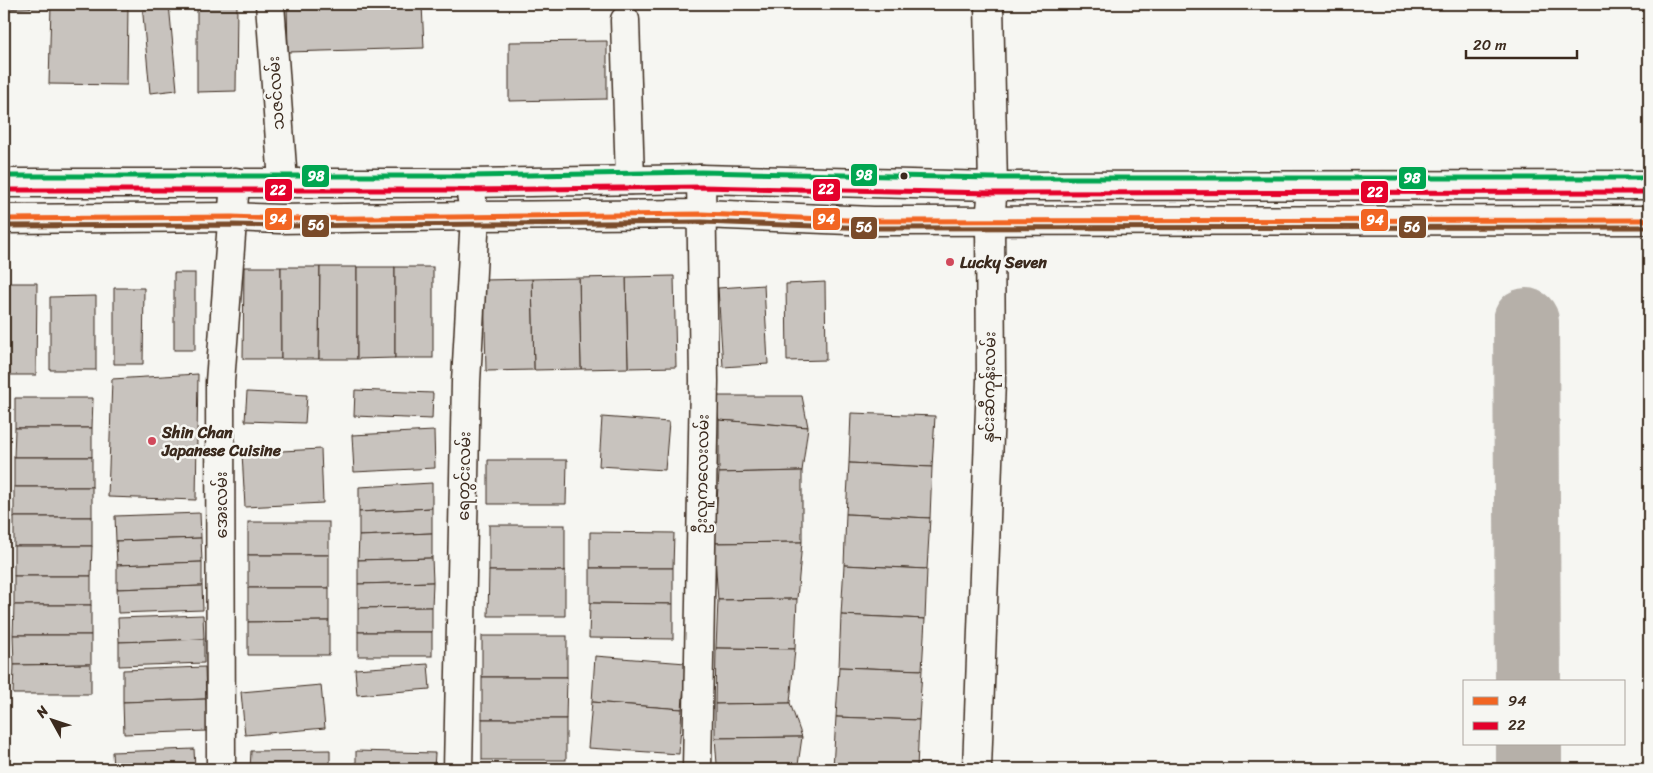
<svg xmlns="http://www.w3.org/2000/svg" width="1653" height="773" viewBox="0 0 1653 773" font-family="Sriracha,'Noto Sans Myanmar',sans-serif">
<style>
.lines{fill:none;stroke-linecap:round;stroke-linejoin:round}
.river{stroke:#b6b0a9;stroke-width:66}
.building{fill:#c8c3be;stroke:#3b2a1e}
.street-casing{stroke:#3b2a1e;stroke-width:31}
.secondary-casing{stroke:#3b2a1e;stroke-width:31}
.street{stroke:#f6f6f2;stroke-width:28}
.secondary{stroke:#f6f6f2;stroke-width:28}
.bus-1-casing{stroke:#f6f6f2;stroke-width:9}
.bus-2-casing{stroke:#f6f6f2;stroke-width:9}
.bus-3-casing{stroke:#f6f6f2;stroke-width:9}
.bus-4-casing{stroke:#f6f6f2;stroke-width:9}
.bus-1{stroke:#f26522;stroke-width:5}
.bus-2{stroke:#e4002b;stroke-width:5}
.bus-3{stroke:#00a651;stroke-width:5}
.bus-4{stroke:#7a4b2a;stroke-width:5}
.bus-dot{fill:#3b2a1e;stroke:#f6f6f2;stroke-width:2}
.poi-dot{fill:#d1495b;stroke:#f6f6f2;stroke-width:2}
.labels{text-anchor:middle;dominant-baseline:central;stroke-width:5;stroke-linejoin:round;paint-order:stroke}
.street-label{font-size:16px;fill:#3b2a1e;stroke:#f6f6f2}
.poi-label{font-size:16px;font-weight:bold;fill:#3b2a1e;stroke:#f6f6f2;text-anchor:start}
.line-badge{stroke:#f6f6f2;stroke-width:2}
.badge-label{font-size:14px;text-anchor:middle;font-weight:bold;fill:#fff}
</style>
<rect width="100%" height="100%" fill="#f6f6f2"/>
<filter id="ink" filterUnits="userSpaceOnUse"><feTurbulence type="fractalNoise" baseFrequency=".02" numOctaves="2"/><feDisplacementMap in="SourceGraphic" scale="10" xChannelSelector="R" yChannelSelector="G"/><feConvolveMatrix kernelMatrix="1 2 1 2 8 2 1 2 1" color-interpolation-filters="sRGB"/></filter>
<g filter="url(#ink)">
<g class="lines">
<g class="river">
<path d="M 1526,321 L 1528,682"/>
<path d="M 1529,744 L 1529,769"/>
</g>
</g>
<g class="building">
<path d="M 4,4 L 45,4 L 45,7 L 4,9 Z"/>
<path d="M 51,4 L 128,4 L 127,85 L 49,84 Z"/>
<path d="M 142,4 L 169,4 L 177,90 L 150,93 Z"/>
<path d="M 197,4 L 237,4 L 236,91 L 197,92 Z"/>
<path d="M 287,4 L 422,4 L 424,48 L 288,52 Z"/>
<path d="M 607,41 L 607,99 L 509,101 L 509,42 Z"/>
<path d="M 244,267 L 281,267 L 281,359 L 243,359 Z"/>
<path d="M 281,267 L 320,267 L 319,359 L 281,359 Z"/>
<path d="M 320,267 L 357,267 L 357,359 L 319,359 Z"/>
<path d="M 357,267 L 395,267 L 395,358 L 357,359 Z"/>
<rect x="395" y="267" width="38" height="91"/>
<rect x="174" y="273" width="21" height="77"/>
<path d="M 674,276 L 676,367 L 628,368 L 626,277 Z"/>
<path d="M 626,277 L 628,368 L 581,369 L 579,278 Z"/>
<path d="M 579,278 L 581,369 L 534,370 L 532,279 Z"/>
<path d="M 532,279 L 534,370 L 486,371 L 484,280 Z"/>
<path d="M 825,282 L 826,360 L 787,361 L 786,284 Z"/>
<path d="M 6,283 L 37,283 L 36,375 L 5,375 Z"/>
<path d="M 764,285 L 768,364 L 723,367 L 718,288 Z"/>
<path d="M 114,288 L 144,288 L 143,364 L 114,364 Z"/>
<path d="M 96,296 L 96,370 L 50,370 L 50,297 Z"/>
<path d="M 198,374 L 196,500 L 108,497 L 112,379 Z"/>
<path d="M 355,390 L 433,393 L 432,419 L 354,416 Z"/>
<path d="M 247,392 L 307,395 L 305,423 L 245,421 Z"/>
<path d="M 714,396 L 802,396 L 808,427 L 719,420 Z"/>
<path d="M 15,398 L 93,398 L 92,428 L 15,428 Z"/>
<path d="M 851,413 L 935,416 L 932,467 L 849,463 Z"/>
<path d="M 602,417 L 669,422 L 665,470 L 599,466 Z"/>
<path d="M 719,420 L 808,427 L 802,471 L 719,473 Z"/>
<path d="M 15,428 L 92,428 L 92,457 L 14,457 Z"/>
<path d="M 434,431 L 435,468 L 354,472 L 352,435 Z"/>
<path d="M 321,449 L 323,503 L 245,507 L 242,453 Z"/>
<rect x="14" y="457" width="78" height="30"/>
<path d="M 488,460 L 567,460 L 566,504 L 488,504 Z"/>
<path d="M 849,463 L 932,467 L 930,518 L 846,514 Z"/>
<path d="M 802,471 L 802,542 L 714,543 L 719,473 Z"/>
<path d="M 432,483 L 432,508 L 359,512 L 359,487 Z"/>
<rect x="14" y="487" width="78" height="30"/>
<path d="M 432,508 L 432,533 L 359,536 L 359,512 Z"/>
<path d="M 200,513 L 201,538 L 116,541 L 115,516 Z"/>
<path d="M 846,514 L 930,518 L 927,569 L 844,565 Z"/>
<rect x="14" y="517" width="78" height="29"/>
<rect x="248" y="522" width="81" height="33"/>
<rect x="489" y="525" width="76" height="46"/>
<path d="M 590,532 L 674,533 L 673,568 L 590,568 Z"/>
<path d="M 432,533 L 432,558 L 358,560 L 359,536 Z"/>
<path d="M 201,538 L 202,562 L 117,565 L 116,541 Z"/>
<path d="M 802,542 L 797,599 L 718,600 L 714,543 Z"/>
<path d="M 14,546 L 92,546 L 91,576 L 14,576 Z"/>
<rect x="248" y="555" width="81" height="33"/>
<path d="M 432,558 L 433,582 L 358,584 L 358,560 Z"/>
<path d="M 202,562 L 202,586 L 117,589 L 117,565 Z"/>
<path d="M 844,565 L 927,569 L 925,619 L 841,615 Z"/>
<path d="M 590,568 L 673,568 L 673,604 L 590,603 Z"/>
<path d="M 489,571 L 565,571 L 565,616 L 488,616 Z"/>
<rect x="14" y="576" width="77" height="29"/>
<path d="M 433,582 L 432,607 L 358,608 L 358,584 Z"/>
<path d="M 202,586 L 203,610 L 118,613 L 117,589 Z"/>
<path d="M 248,588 L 329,588 L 329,621 L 248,622 Z"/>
<path d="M 797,599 L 795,649 L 716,648 L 718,600 Z"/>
<path d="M 590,603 L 673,604 L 673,639 L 589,638 Z"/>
<path d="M 14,605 L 91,605 L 91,635 L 13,635 Z"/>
<path d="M 432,607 L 432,632 L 358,632 L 358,608 Z"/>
<path d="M 203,615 L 204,639 L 119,642 L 118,618 Z"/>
<path d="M 841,615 L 925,619 L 922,670 L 839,667 Z"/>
<path d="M 329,621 L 329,655 L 248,655 L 248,622 Z"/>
<rect x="358" y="632" width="74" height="24"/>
<path d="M 13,635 L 91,635 L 91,664 L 14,665 Z"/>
<rect x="482" y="636" width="85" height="41"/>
<path d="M 204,639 L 204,663 L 119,666 L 119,642 Z"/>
<path d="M 716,648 L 795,649 L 790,703 L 715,704 Z"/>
<path d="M 595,656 L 686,663 L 682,709 L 592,702 Z"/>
<path d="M 91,664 L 91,694 L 13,694 L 14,665 Z"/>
<path d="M 428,664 L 430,689 L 357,695 L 355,669 Z"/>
<path d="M 205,667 L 206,699 L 123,702 L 123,670 Z"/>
<path d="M 839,667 L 922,670 L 919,720 L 836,717 Z"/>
<path d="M 482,677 L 567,677 L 566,719 L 482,719 Z"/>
<path d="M 321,685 L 325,728 L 245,735 L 241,692 Z"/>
<path d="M 206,699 L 207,731 L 124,734 L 123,702 Z"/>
<path d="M 592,702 L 682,709 L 679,754 L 588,748 Z"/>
<path d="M 790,703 L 802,737 L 715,738 L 715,704 Z"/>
<path d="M 836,717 L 919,720 L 917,769 L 833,768 Z"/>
<rect x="482" y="719" width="84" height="41"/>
<path d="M 802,737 L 798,765 L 717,764 L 715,738 Z"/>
<path d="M 194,749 L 195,769 L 113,769 L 112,752 Z"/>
<path d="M 330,750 L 330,769 L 250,769 L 251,751 Z"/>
<path d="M 356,751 L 435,753 L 434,769 L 356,769 Z"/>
<path d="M 717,764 L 798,765 L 798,769 L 718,769 Z"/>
<rect x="596" y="765" width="35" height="4"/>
</g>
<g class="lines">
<g class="street-casing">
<g id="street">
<path d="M 270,4 L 283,182"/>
<path d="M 625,20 L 630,180"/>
<path d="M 221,769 L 220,382 L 235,182"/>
<path d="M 458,769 L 466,382 L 475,216 L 469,183"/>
<path d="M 697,769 L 704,381 L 701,179"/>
</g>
</g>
<g class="secondary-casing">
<g id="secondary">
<path d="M 4,183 L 469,183 L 701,179 L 993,186 L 1649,185"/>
<path d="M 4,219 L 232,217 L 280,219 L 475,216 L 702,214 L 873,221 L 1649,220"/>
<path d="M 977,769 L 991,380 L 990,222 L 993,186 L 989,4"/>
</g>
</g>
<use href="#street" class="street"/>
<use href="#secondary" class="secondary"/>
<g class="bus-1-casing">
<path id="bus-1" d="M 4,219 L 232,217 L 280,219 L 702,214 L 873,221 L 1649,220"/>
</g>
<g class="bus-2-casing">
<path id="bus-2" d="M 4,190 L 469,190 L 701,187 L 993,193 L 1649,192"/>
</g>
<g class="bus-3-casing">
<path id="bus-3" d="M 4,176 L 469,176 L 701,172 L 993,178 L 1649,178"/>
</g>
<g class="bus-4-casing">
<path id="bus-4" d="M 4,226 L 232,225 L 280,226 L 702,222 L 873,228 L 1649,227"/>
</g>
<use href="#bus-1" class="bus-1"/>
<use href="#bus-2" class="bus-2"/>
<use href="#bus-3" class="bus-3"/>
<use href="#bus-4" class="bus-4"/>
</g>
</g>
<circle class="bus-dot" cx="904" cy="176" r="4.5"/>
<g class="poi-dot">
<circle cx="950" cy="262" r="5"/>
<circle cx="152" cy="441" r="5"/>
</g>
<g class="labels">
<g class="street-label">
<text transform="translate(276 93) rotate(-94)">သဇင်လမ်း</text>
<text transform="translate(989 387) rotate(-89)">နှင်းဆီကုန်းလမ်း</text>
<text transform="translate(702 474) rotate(-89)">ဦးလူကလေးလမ်း</text>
<text transform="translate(464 476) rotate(-89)">ရေတွင်းလမ်း</text>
<text transform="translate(221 505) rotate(-90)">အေးလမ်း</text>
</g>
<g class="poi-label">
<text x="960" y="262">Lucky Seven</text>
<text x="162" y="432">Shin Chan<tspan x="162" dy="18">Japanese Cuisine</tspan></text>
</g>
</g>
<g class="line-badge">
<rect x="850" y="163" width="28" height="24" rx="5" fill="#00a651"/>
<rect x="301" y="164" width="29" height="24" rx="5" fill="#00a651"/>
<rect x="1398" y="166" width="29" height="24" rx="5" fill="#00a651"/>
<rect x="812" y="178" width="29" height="24" rx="5" fill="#e4002b"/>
<rect x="264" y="178" width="29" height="24" rx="5" fill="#e4002b"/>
<rect x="1360" y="180" width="29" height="24" rx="5" fill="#e4002b"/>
<rect x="264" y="207" width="29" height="24" rx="5" fill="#f26522"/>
<rect x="812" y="207" width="29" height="24" rx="5" fill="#f26522"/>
<rect x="1360" y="208" width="29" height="24" rx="5" fill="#f26522"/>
<rect x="301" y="214" width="29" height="24" rx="5" fill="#7a4b2a"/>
<rect x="1398" y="215" width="29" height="24" rx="5" fill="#7a4b2a"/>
<rect x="850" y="216" width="28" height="24" rx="5" fill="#7a4b2a"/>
</g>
<g class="badge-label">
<text x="864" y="180">98</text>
<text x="316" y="181">98</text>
<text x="1412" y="183">98</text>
<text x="826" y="194">22</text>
<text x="278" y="195">22</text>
<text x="1375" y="197">22</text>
<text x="278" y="224">94</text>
<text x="826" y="224">94</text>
<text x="1375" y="225">94</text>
<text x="316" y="230">56</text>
<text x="1412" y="232">56</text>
<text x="864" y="232">56</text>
</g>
<rect width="1653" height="773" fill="none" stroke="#f6f6f2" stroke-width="20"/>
<rect x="10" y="10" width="1633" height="753" fill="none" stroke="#3b2a1e" stroke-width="2" filter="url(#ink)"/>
<rect x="1463" y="680" width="162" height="65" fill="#f6f6f2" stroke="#aba49d"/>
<rect x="1473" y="697" width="25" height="8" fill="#f26522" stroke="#aba49d"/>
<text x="1508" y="706" font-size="15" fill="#3b2a1e">94</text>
<rect x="1473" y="722" width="25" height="8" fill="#e4002b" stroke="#aba49d"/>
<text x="1508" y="730" font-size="15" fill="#3b2a1e">22</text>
<g transform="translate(52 720) rotate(310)" stroke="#f6f6f2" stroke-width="4" paint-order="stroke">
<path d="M0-4L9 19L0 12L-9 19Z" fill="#3b2a1e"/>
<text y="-8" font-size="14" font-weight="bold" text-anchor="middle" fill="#3b2a1e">N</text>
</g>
<path d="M1466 50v8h111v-8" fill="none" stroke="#3b2a1e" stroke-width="2.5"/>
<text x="1473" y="50" font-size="15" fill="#3b2a1e" stroke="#f6f6f2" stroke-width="4" paint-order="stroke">20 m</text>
</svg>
